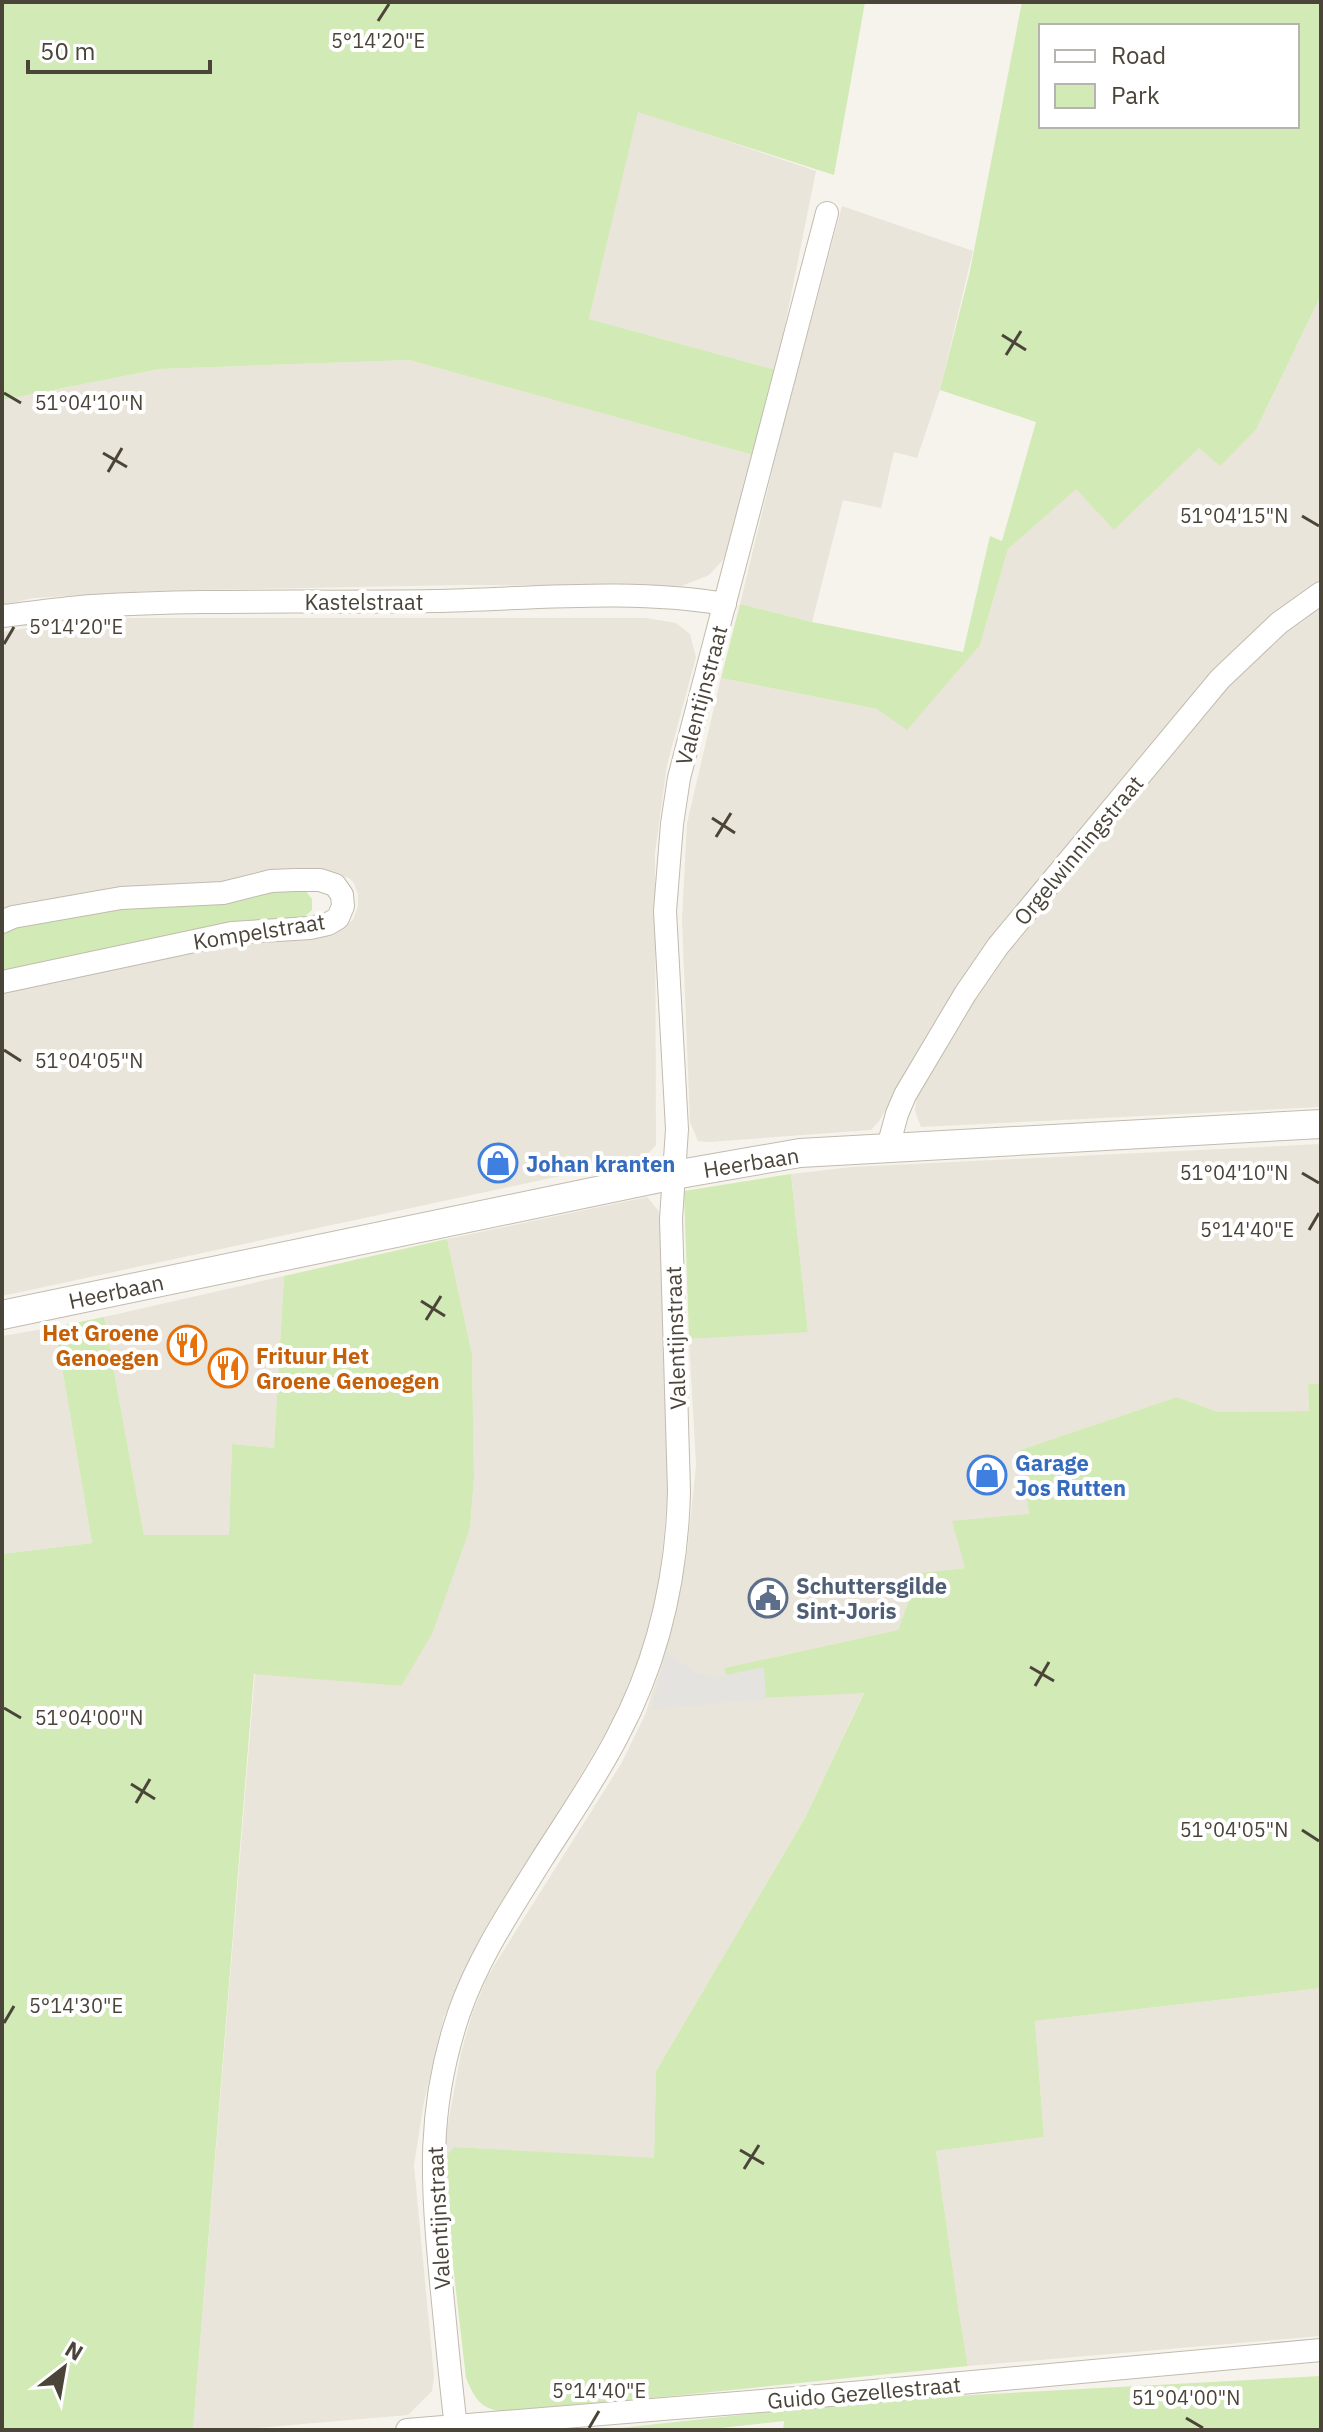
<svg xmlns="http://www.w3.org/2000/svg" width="1323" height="2432" viewBox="0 0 1323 2432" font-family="'IBM Plex Sans',sans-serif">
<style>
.residential{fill:#eae5da}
.green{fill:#d2eab5;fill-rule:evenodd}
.parking{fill:#e5e3e0}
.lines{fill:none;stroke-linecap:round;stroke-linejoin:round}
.minor-casing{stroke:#c2bbae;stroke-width:24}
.tertiary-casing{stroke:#c2bbae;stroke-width:30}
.minor{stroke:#fff;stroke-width:22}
.tertiary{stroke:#fff;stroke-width:28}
.ticks{fill:none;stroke:#4b4439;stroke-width:3}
.labels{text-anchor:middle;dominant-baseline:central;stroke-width:8;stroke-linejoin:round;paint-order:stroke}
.street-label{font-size:22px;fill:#4b4439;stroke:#fff}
.shop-label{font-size:22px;font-weight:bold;fill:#366cbe;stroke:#fff;text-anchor:start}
.food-label{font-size:22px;font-weight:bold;fill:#c56008;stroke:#fff;text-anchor:end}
.service-label{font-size:22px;font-weight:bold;fill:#4e5e75;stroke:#fff;text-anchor:start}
.ticks-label{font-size:20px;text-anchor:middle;fill:#4b4439;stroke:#fff;stroke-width:8;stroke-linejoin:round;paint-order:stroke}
</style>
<rect width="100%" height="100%" fill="#f6f3ec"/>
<g class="residential">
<path d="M 638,111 L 816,171 L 776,370 L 589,319 Z"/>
<path d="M 842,206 L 973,251 L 940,390 L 917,458 L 894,452 L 881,508 L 843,500 L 812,622 L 740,604 L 784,422 Z"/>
<path d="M 1321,295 L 1321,582 L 964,980 L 879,1121 L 871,1130 L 709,1142 L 698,1141 L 690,1122 L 682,919 L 687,823 L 721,678 L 877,709 L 980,645 L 1008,549 L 1076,488 L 1114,530 L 1200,447 L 1220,465 L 1256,430 Z"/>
<path d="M 409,360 L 753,455 L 728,549 L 723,560 L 709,575 L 682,586 L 462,585 L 150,591 L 33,598 L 2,605 L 2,400 L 160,369 Z"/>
<path d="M 1321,604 L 1321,1107 L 921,1127 L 915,1111 L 917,1095 L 982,987 L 1006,952 L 1228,685 L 1280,635 Z"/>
<path d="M 93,618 L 646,618 L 676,623 L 690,634 L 696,657 L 667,765 L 655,853 L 656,1145 L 644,1158 L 2,1296 L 2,989 L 224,942 L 338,930 L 353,920 L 358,906 L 358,894 L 354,883 L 349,878 L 332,874 L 238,883 L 2,913 L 2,632 Z"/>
<path d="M 1321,1144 L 1321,1384 L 1308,1384 L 1309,1411 L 1218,1412 L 1177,1397 L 1020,1450 L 1029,1514 L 965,1568 L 920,1573 L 898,1630 L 724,1668 L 741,1699 L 864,1692 L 805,1818 L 656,2071 L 654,2159 L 454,2147 L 441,2161 L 461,2053 L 472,2014 L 487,1977 L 621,1764 L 645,1715 L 665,1653 L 687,1553 L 696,1465 L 689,1339 L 808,1331 L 791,1174 L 852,1167 Z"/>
<path d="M 647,1197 L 658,1210 L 662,1229 L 668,1491 L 659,1585 L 642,1650 L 615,1717 L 464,1973 L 444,2017 L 424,2102 L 414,2165 L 434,2376 L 432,2391 L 408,2415 L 235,2430 L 193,2430 L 255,1673 L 401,1686 L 470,1528 L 474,1479 L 472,1354 L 447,1239 Z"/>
<path d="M 284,1276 L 274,1448 L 232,1444 L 229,1535 L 144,1535 L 104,1317 Z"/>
<path d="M 55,1327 L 92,1543 L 2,1554 L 2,1336 Z"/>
<path d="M 1321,1988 L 1321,2336 L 968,2366 L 959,2313 L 936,2151 L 1044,2137 L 1035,2021 Z"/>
</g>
<g class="green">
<path d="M 2,2 L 865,2 L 834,175 L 638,112 L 589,319 L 776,370 L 753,455 L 409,360 L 160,369 L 2,400 Z"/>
<path d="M 1022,2 L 1321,2 L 1321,295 L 1256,430 L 1220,466 L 1199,448 L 1114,530 L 1076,489 L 1008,549 L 980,645 L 907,730 L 877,709 L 721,678 L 740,604 L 812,622 L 963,652 L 990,536 L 1002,541 L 1036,422 L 940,390 L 970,271 ZM 1041,26 L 1297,26 L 1297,126 L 1041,126 Z"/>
<path d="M 264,890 L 305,890 L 312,899 L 312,910 L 301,920 L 2,974 L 2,931 L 7,927 L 117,905 Z"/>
<path d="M 791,1174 L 808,1332 L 689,1339 L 684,1191 Z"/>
<path d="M 447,1239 L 472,1354 L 474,1479 L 470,1528 L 432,1634 L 401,1686 L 254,1674 L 193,2430 L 2,2429 L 2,1554 L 92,1543 L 55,1327 L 104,1317 L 144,1535 L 229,1535 L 232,1444 L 274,1448 L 284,1276 Z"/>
<path d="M 1308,1384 L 1321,1384 L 1321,1988 L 1035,2021 L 1044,2137 L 936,2151 L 959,2313 L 968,2366 L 662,2397 L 499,2411 C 478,2407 474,2396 466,2378 L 441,2161 L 454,2147 L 654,2158 L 656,2071 L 805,1818 L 864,1693 L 741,1699 L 731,1693 L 724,1668 L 898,1630 L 919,1573 L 965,1568 L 952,1521 L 1029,1514 L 1020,1450 L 1177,1397 L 1218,1412 L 1309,1411 Z"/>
<path d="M 1321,2376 L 1321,2430 L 783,2430 L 784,2421 L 702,2430 L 601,2430 L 826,2406 L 971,2395 Z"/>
</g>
<path class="parking" d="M 666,1652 L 695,1672 L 717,1677 L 764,1667 L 766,1699 L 651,1710 Z"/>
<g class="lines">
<g class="minor-casing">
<g id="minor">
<path d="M 2,616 C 32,613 62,608 93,606 C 206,599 320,603 434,601 C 530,599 630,588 725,604"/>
<path d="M 2,922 L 13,917 L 121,898 L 223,893 L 271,881 L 295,880 L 320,880 L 335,885 L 342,895 L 343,906 L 338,918 L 328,924 L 310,928 L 232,933 L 2,982"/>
<path d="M 888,1147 L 897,1114 L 905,1095 L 965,994 L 998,946 L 1220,679 L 1279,623 L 1321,593"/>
<path d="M 456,2427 C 450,2379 446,2331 441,2282 C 432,2183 426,2110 459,2013 C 478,1958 511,1909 542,1859 C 568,1818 596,1778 618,1735 C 658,1660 677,1576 679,1491 L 671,1219 L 677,1129 L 665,911 L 672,824 L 679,778 L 692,728 L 827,213"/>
<path d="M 407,2430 L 797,2398 L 1321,2350"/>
</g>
</g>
<g class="tertiary-casing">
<path id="tertiary" d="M 2,1315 L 674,1175 L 800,1153 L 1321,1124"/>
</g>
<use href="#minor" class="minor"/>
<use href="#tertiary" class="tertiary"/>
</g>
<path class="ticks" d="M 378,21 L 389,4M 1002,335 L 1026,350M 1006,355 L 1021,331M 4,393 L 21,403M 103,453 L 127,467M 108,472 L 122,448M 1302,516 L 1319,526M 4,644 L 14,627M 712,818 L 735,833M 716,837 L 731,813M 4,1050 L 21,1061M 1302,1173 L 1319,1183M 1309,1230 L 1319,1213M 421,1301 L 445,1316M 426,1320 L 441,1296M 1030,1667 L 1054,1681M 1035,1686 L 1049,1662M 4,1708 L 21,1718M 131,1784 L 155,1799M 136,1803 L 150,1779M 1302,1830 L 1319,1841M 4,2023 L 14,2006M 740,2150 L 764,2164M 744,2169 L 759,2145M 1186,2418 L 1203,2428M 589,2428 L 599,2411"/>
<defs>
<g id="shop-ring" transform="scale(2)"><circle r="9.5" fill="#fff" stroke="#3f7fe0" stroke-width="1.5"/><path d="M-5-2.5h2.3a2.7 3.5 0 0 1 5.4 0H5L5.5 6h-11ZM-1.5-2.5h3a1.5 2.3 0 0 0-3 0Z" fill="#3f7fe0"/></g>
<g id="restaurant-ring" transform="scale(2)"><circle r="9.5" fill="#fff" stroke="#e8710a" stroke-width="1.5"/><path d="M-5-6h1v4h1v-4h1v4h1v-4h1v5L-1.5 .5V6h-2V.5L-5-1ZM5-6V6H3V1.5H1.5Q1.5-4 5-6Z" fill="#e8710a"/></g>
<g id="civic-ring" transform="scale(2)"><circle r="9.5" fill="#fff" stroke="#5c6f8a" stroke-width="1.5"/><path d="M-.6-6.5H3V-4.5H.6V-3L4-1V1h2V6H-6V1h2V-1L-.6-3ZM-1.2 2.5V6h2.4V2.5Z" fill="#5c6f8a"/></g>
</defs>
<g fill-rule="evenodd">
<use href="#shop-ring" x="498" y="1163"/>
<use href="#restaurant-ring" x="187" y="1345"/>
<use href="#restaurant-ring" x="228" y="1368"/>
<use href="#shop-ring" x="987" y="1475"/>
<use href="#civic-ring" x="768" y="1598"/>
</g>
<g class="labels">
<g class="street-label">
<text x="364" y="601">Kastelstraat</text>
<text transform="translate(701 695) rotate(-75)">Valentijnstraat</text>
<text transform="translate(1078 850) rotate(-50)">Orgelwinningstraat</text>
<text transform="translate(259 931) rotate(-9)">Kompelstraat</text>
<text transform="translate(751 1162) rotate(-9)">Heerbaan</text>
<text transform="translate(116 1291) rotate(-12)">Heerbaan</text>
<text transform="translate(675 1338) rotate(-92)">Valentijnstraat</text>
<text transform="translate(438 2218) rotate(-93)">Valentijnstraat</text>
<text transform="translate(864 2392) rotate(-5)">Guido Gezellestraat</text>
</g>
<g class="shop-label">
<text x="526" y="1163">Johan kranten</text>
<text x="1015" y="1462">Garage<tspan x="1015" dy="25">Jos Rutten</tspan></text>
</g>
<g class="food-label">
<text x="159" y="1332">Het Groene<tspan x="159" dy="25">Genoegen</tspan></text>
<text x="256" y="1355" text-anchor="start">Frituur Het<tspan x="256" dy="25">Groene Genoegen</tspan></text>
</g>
<g class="service-label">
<text x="796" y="1585">Schuttersgilde<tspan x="796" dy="25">Sint-Joris</tspan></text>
</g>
</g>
<g class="ticks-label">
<text x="378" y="48">5°14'20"E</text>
<text x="89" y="410">51°04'10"N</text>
<text x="1234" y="523">51°04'15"N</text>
<text x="76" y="634">5°14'20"E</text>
<text x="89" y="1068">51°04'05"N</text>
<text x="1234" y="1180">51°04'10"N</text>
<text x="1247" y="1237">5°14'40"E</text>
<text x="89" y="1725">51°04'00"N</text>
<text x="1234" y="1837">51°04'05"N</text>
<text x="76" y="2013">5°14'30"E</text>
<text x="599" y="2398">5°14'40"E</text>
<text x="1186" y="2405">51°04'00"N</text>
</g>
<rect width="1323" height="2432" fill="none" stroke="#4b4439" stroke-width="8"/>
<rect x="1039" y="24" width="260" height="104" fill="#ffffff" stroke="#b7b4b0" stroke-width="2"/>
<rect x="1055" y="50" width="40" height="12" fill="#ffffff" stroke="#b7b4b0" stroke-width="2"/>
<text x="1111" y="64" font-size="24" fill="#4b4439">Road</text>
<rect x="1055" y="84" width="40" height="24" fill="#d2eab5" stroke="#b7b4b0" stroke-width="2"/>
<text x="1111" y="104" font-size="24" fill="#4b4439">Park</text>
<g transform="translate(64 2368) rotate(31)" stroke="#ffffff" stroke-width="6" paint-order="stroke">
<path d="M0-6L14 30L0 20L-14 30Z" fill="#4b4439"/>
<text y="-12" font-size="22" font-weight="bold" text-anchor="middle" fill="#4b4439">N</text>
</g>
<path d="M28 60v12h182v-12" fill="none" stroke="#4b4439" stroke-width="4"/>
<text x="40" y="60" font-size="24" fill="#4b4439" stroke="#ffffff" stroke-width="6" paint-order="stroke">50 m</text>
</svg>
